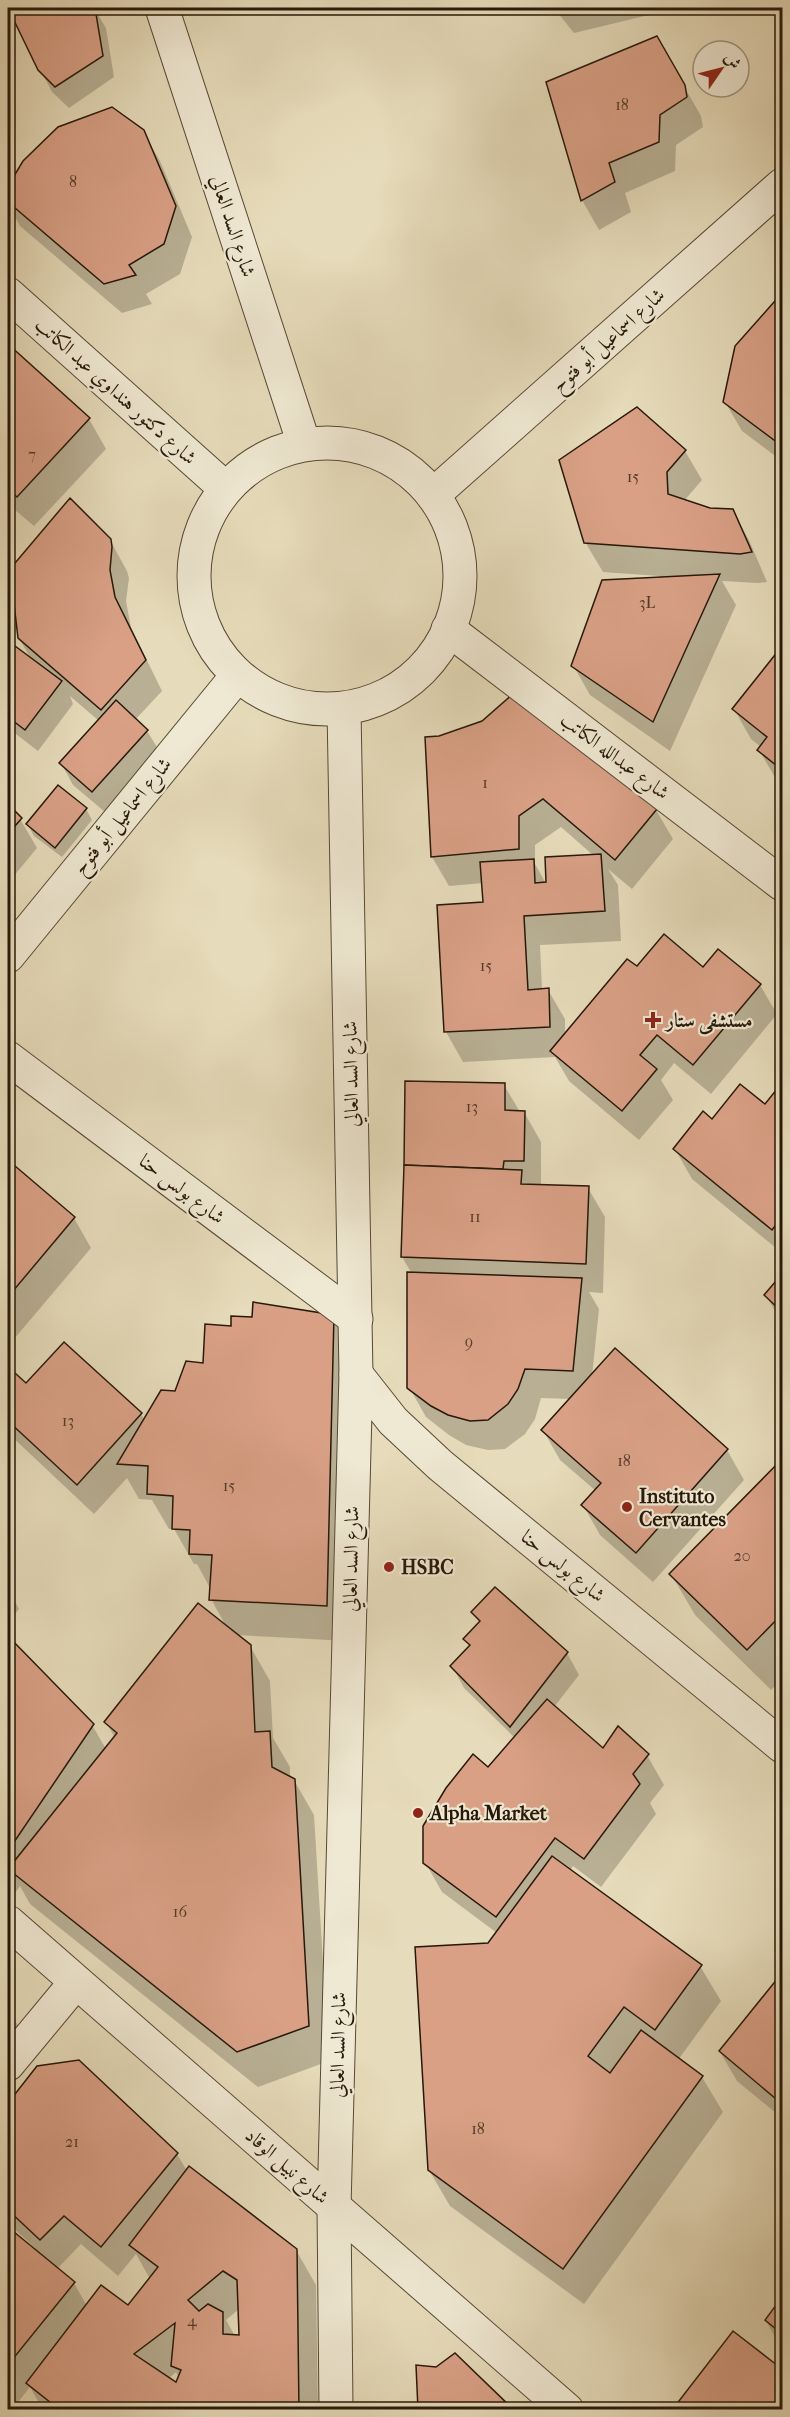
<svg xmlns="http://www.w3.org/2000/svg" width="790" height="2417" viewBox="0 0 790 2417" font-family="'IM FELL French Canon',Amiri,serif">
<style>
.shadow{fill:#0003;fill-rule:evenodd}
.building{fill:#d9a086;stroke:#271809;stroke-width:1.5;fill-rule:evenodd}
.lines{fill:none;stroke-linecap:round;stroke-linejoin:round}
.street-casing{stroke:#574935;stroke-width:35}
.street{stroke:#efe8d2;stroke-width:33}
.poi-dot{fill:#8f2418;stroke:#efe8d2;stroke-width:2}
.labels{text-anchor:middle;dominant-baseline:central;stroke-width:4.5;stroke-linejoin:round;paint-order:stroke}
.number-label{font-size:16px;fill:#543a28}
.street-label{font-size:20px;fill:#271809;stroke:#efe8d2}
.poi-label{font-size:20px;font-weight:bold;fill:#271809;stroke:#efe8d2;text-anchor:start}
</style>
<rect width="100%" height="100%" fill="#e6dbba"/>
<filter id="stains"><feTurbulence type="fractalNoise" baseFrequency=".00333" numOctaves="4"/><feColorMatrix values="0 0 0 0 .2 0 0 0 0 .09 0 0 0 0 .02 0 0 0 .5 -.17"/></filter>
<radialGradient id="worn" r=".72"><stop offset=".6" stop-color="#630" stop-opacity="0"/><stop offset="1" stop-color="#630" stop-opacity=".3"/></radialGradient>
<g class="shadow">
<path d="M 8,8 L 94,8 L 106,28 L 114,77 L 69,108 L 52,92 Z"/>
<path d="M 554,8 L 678,8 L 574,33 Z"/>
<path d="M 656,37 L 701,116 L 703,127 L 676,145 L 675,171 L 625,193 L 631,212 L 599,230 L 582,200 Z"/>
<path d="M 143,131 L 160,161 L 192,237 L 180,274 L 146,294 L 152,304 L 122,313 L 20,226 L 8,204 L 8,189 L 24,162 Z"/>
<path d="M 782,296 L 782,461 L 742,431 L 725,402 L 737,347 Z"/>
<path d="M 8,346 L 89,419 L 106,449 L 34,526 L 8,504 Z"/>
<path d="M 685,451 L 702,480 L 684,501 L 710,510 L 732,510 L 749,540 L 767,582 L 758,583 L 722,581 L 736,605 L 670,751 L 590,695 L 573,665 L 659,578 L 659,576 L 603,572 L 585,542 Z"/>
<path d="M 110,540 L 127,571 L 129,578 L 126,601 L 131,628 L 162,691 L 135,720 L 147,731 L 160,752 L 105,812 L 73,785 L 61,763 L 99,721 L 70,696 L 73,704 L 38,751 L 8,728 L 8,650 L 11,645 L 32,661 L 19,638 Z"/>
<path d="M 782,648 L 782,784 L 776,779 L 759,750 L 761,747 L 751,739 L 734,709 Z"/>
<path d="M 426,738 L 656,810 L 673,839 L 632,889 L 608,869 L 618,885 L 621,941 L 540,945 L 542,990 L 548,990 L 565,1019 L 565,1035 L 637,969 L 760,985 L 777,1014 L 711,1094 L 674,1063 L 661,1080 L 673,1100 L 639,1140 L 569,1081 L 555,1057 L 463,1062 L 446,1032 L 438,906 L 485,904 L 483,883 L 449,886 L 432,857 ZM 561,827 L 594,856 L 548,887 L 535,864 L 535,845 Z"/>
<path d="M 59,788 L 86,809 L 92,820 L 62,857 L 34,836 L 28,825 Z"/>
<path d="M 8,806 L 20,819 L 37,848 L 8,883 Z"/>
<path d="M 407,1082 L 504,1085 L 520,1112 L 524,1112 L 541,1142 L 541,1186 L 588,1188 L 605,1217 L 603,1293 L 589,1292 L 599,1309 L 592,1376 L 615,1350 L 727,1450 L 744,1480 L 653,1582 L 600,1535 L 583,1505 L 596,1491 L 560,1460 L 543,1430 L 571,1399 L 541,1398 L 535,1419 L 525,1434 L 505,1449 L 488,1450 L 466,1445 L 449,1435 L 426,1417 L 409,1387 L 412,1274 L 402,1257 Z"/>
<path d="M 781,1086 L 782,1087 L 782,1253 L 692,1179 L 675,1149 L 712,1121 L 765,1106 Z"/>
<path d="M 8,1162 L 74,1218 L 91,1248 L 14,1339 L 8,1334 Z"/>
<path d="M 782,1276 L 782,1324 L 766,1295 Z"/>
<path d="M 333,1316 L 354,1351 L 347,1641 L 236,1635 L 250,1646 L 270,1681 L 273,1738 L 290,1767 L 290,1778 L 294,1780 L 314,1815 L 329,2061 L 258,2087 L 30,1904 L 20,1886 L 13,1896 L 8,1891 L 8,1638 L 92,1725 L 106,1749 L 115,1738 L 106,1722 L 227,1628 L 211,1599 L 211,1590 L 197,1564 L 194,1564 L 174,1529 L 169,1529 L 152,1500 L 139,1499 L 127,1478 L 94,1514 L 8,1433 L 8,1383 L 15,1375 L 26,1385 L 64,1344 L 141,1414 L 145,1421 L 204,1364 L 233,1327 L 253,1318 Z"/>
<path d="M 782,1461 L 782,1679 L 771,1690 L 695,1615 L 671,1574 Z"/>
<path d="M 8,1588 L 19,1609 L 8,1623 Z"/>
<path d="M 473,1612 L 567,1653 L 579,1675 L 554,1707 L 604,1750 L 647,1755 L 664,1785 L 650,1803 L 656,1814 L 601,1887 L 573,1866 L 570,1871 L 700,1966 L 721,2001 L 678,2060 L 702,2077 L 723,2112 L 584,2304 L 450,2206 L 429,2170 L 489,1944 L 497,1933 L 442,1892 L 425,1862 L 488,1769 L 515,1738 L 464,1688 L 452,1666 L 470,1648 L 465,1640 L 480,1623 Z"/>
<path d="M 782,1975 L 782,2118 L 737,2081 L 720,2052 Z"/>
<path d="M 8,2009 L 26,2039 L 8,2060 Z"/>
<path d="M 38,2068 L 177,2154 L 187,2171 L 296,2250 L 316,2285 L 318,2410 L 43,2410 L 30,2387 L 12,2410 L 8,2410 L 8,2229 L 34,2250 L 35,2248 L 8,2223 L 8,2105 ZM 81,2244 L 118,2276 L 136,2254 L 150,2279 L 129,2308 L 87,2306 L 74,2283 L 57,2269 ZM 239,2309 L 240,2336 L 235,2336 L 226,2320 ZM 176,2372 L 179,2378 L 176,2384 L 168,2379 Z"/>
<path d="M 782,2299 L 782,2349 L 766,2321 Z"/>
<path d="M 733,2333 L 782,2371 L 782,2410 L 674,2410 Z"/>
</g>
<g class="building">
<path d="M 8,8 L 95,8 L 103,56 L 55,87 L 38,70 Z"/>
<path d="M 657,36 L 685,85 L 687,97 L 660,115 L 659,142 L 609,163 L 615,182 L 581,201 L 546,82 Z"/>
<path d="M 112,107 L 144,130 L 176,206 L 164,244 L 129,265 L 136,275 L 104,284 L 8,202 L 8,186 L 23,161 L 58,127 Z"/>
<path d="M 782,293 L 782,446 L 723,402 L 735,346 Z"/>
<path d="M 8,344 L 90,418 L 17,497 L 8,489 Z"/>
<path d="M 637,407 L 686,450 L 667,472 L 668,494 L 710,508 L 733,509 L 752,552 L 740,554 L 584,543 L 559,460 Z"/>
<path d="M 70,498 L 111,539 L 112,547 L 110,570 L 115,597 L 146,660 L 101,710 L 18,638 L 10,569 Z"/>
<path d="M 720,574 L 653,722 L 571,666 L 602,580 Z"/>
<path d="M 11,643 L 62,681 L 25,730 L 8,717 L 8,648 Z"/>
<path d="M 782,646 L 782,770 L 757,750 L 767,737 L 732,709 Z"/>
<path d="M 514,693 L 657,809 L 615,860 L 543,799 L 519,816 L 519,849 L 431,857 L 425,737 L 439,736 L 482,721 Z"/>
<path d="M 116,700 L 148,730 L 92,792 L 59,763 Z"/>
<path d="M 58,785 L 87,808 L 55,848 L 26,824 Z"/>
<path d="M 8,804 L 22,818 L 8,834 Z"/>
<path d="M 601,854 L 605,911 L 524,916 L 528,990 L 549,988 L 550,1027 L 444,1032 L 437,905 L 483,902 L 480,862 L 534,859 L 535,883 L 546,882 L 545,857 Z"/>
<path d="M 664,934 L 703,967 L 718,949 L 761,984 L 693,1065 L 657,1035 L 640,1055 L 657,1069 L 622,1111 L 550,1051 L 627,959 L 637,966 Z"/>
<path d="M 405,1081 L 505,1083 L 505,1110 L 525,1111 L 524,1161 L 504,1161 L 503,1169 L 404,1165 Z"/>
<path d="M 740,1084 L 765,1104 L 781,1084 L 782,1085 L 782,1217 L 772,1230 L 673,1149 L 703,1111 L 712,1119 Z"/>
<path d="M 8,1160 L 75,1217 L 8,1297 Z"/>
<path d="M 404,1165 L 522,1170 L 521,1184 L 589,1186 L 586,1264 L 401,1257 Z"/>
<path d="M 407,1272 L 582,1278 L 573,1371 L 525,1369 L 518,1389 L 508,1404 L 488,1420 L 470,1421 L 448,1415 L 431,1406 L 407,1388 Z"/>
<path d="M 782,1274 L 782,1312 L 764,1295 Z"/>
<path d="M 253,1302 L 334,1315 L 327,1606 L 209,1600 L 212,1555 L 189,1554 L 190,1530 L 172,1529 L 173,1496 L 147,1494 L 148,1466 L 117,1464 L 161,1390 L 175,1391 L 186,1361 L 203,1363 L 205,1324 L 231,1326 L 231,1316 L 252,1317 Z"/>
<path d="M 64,1342 L 142,1413 L 77,1485 L 8,1421 L 8,1381 L 15,1373 L 26,1383 Z"/>
<path d="M 615,1348 L 728,1449 L 636,1553 L 581,1505 L 601,1483 L 541,1430 Z"/>
<path d="M 782,1459 L 782,1614 L 747,1650 L 669,1574 Z"/>
<path d="M 495,1587 L 568,1652 L 510,1727 L 450,1666 L 470,1645 L 463,1639 L 480,1621 L 471,1612 Z"/>
<path d="M 198,1603 L 251,1645 L 255,1732 L 270,1731 L 272,1767 L 295,1779 L 309,2026 L 237,2052 L 8,1869 L 117,1733 L 104,1722 Z"/>
<path d="M 8,1636 L 94,1724 L 8,1851 Z"/>
<path d="M 547,1699 L 603,1748 L 618,1726 L 649,1754 L 633,1774 L 640,1784 L 584,1859 L 555,1838 L 496,1917 L 423,1863 L 423,1826 L 446,1788 L 473,1754 L 488,1767 Z"/>
<path d="M 552,1856 L 702,1965 L 655,2030 L 624,2007 L 588,2056 L 610,2073 L 641,2030 L 703,2076 L 563,2269 L 428,2170 L 415,1947 L 488,1943 Z"/>
<path d="M 782,1973 L 782,2104 L 719,2051 Z"/>
<path d="M 79,2060 L 178,2153 L 101,2247 L 64,2216 L 40,2240 L 8,2210 L 8,2103 L 37,2066 Z"/>
<path d="M 189,2166 L 297,2249 L 299,2410 L 60,2410 L 26,2383 L 101,2285 L 128,2305 L 158,2267 L 129,2245 ZM 223,2271 L 237,2280 L 239,2335 L 223,2334 L 223,2312 L 208,2304 L 199,2311 L 188,2300 ZM 175,2323 L 171,2366 L 181,2370 L 176,2382 L 134,2354 Z"/>
<path d="M 8,2227 L 75,2282 L 8,2365 Z"/>
<path d="M 782,2297 L 782,2334 L 765,2320 Z"/>
<path d="M 733,2331 L 782,2369 L 782,2410 L 672,2410 Z"/>
<path d="M 455,2353 L 514,2410 L 418,2410 L 416,2365 L 436,2367 Z"/>
</g>
<g class="lines">
<g class="street-casing">
<g id="street">
<path d="M 162,8 L 304,444"/>
<path d="M 8,294 L 225,488"/>
<circle cx="327" cy="576" r="133"/>
<path d="M 433,495 L 782,185"/>
<path d="M 448,629 L 782,884"/>
<path d="M 8,956 L 237,676"/>
<path d="M 8,1058 L 356,1319"/>
<path d="M 356,1374 L 393,1421 L 440,1465 L 782,1746"/>
<path d="M 8,1922 L 567,2410"/>
<path d="M 8,2064 L 76,1982"/>
<path d="M 336,2410 L 334,2207 L 356,1374 L 344,709"/>
</g>
</g>
<use href="#street" class="street"/>
</g>
<g class="poi-dot">
<path d="M650 1011h6v6h6v6h-6v6h-6v-6h-6v-6h6z"/>
<circle cx="627" cy="1507" r="6"/>
<circle cx="389" cy="1567" r="6"/>
<circle cx="418" cy="1813" r="6"/>
</g>
<g class="labels">
<g class="number-label">
<text x="622" y="104">18</text>
<text x="73" y="181">8</text>
<text x="32" y="454">7</text>
<text x="633" y="476">15</text>
<text x="647" y="602">3L</text>
<text x="485" y="782">1</text>
<text x="486" y="965">15</text>
<text x="472" y="1106">13</text>
<text x="475" y="1216">11</text>
<text x="469" y="1341">9</text>
<text x="68" y="1420">13</text>
<text x="624" y="1460">18</text>
<text x="229" y="1485">15</text>
<text x="742" y="1555">20</text>
<text x="180" y="1911">16</text>
<text x="478" y="2128">18</text>
<text x="72" y="2141">21</text>
<text x="192" y="2320">4</text>
</g>
<g class="street-label">
<text transform="translate(233 226) rotate(72)">شارع السد العالي</text>
<text transform="translate(608 340) rotate(-42)">شارع اسماعيل أبو فتوح</text>
<text transform="translate(116 391) rotate(42)">شارع دكتور هنداوي عبد الكاتب</text>
<text transform="translate(615 756) rotate(37)">شارع عبدالله الكاتب</text>
<text transform="translate(122 816) rotate(-51)">شارع اسماعيل أبو فتوح</text>
<text transform="translate(351 1074) rotate(-91)">شارع السد العالي</text>
<text transform="translate(182 1189) rotate(37)">شارع بولس حنا</text>
<text transform="translate(351 1559) rotate(-89)">شارع السد العالي</text>
<text transform="translate(563 1566) rotate(39)">شارع بولس حنا</text>
<text transform="translate(338 2045) rotate(-89)">شارع السد العالي</text>
<text transform="translate(287 2166) rotate(41)">شارع نبيل الوقاد</text>
</g>
<g class="poi-label">
<text x="666" y="1020">مستشفى ستار</text>
<text x="639" y="1496">Instituto<tspan x="639" dy="23">Cervantes</tspan></text>
<text x="401" y="1567">HSBC</text>
<text x="430" y="1813">Alpha Market</text>
</g>
</g>
<rect width="790" height="2417" fill="none" stroke="#e6dbba" stroke-width="30"/>
<rect x="9" y="9" width="772" height="2399" fill="none" stroke="#271809" stroke-width="3"/>
<rect x="15" y="15" width="760" height="2387" fill="none" stroke="#271809" stroke-width="1.5"/>
<g transform="translate(721 69) rotate(55)"><circle r="28" fill="#efe8d2" stroke="#9f9582" stroke-width="1.5"/>
<path d="M0-4.5L10 22L0 15L-10 22Z" fill="#8f2418"/>
<text y="-9" font-size="16" font-weight="bold" text-anchor="middle" fill="#271809">ش</text>
</g>
<rect width="100%" height="100%" filter="url(#stains)"/>
<rect width="100%" height="100%" fill="url(#worn)"/>
</svg>
